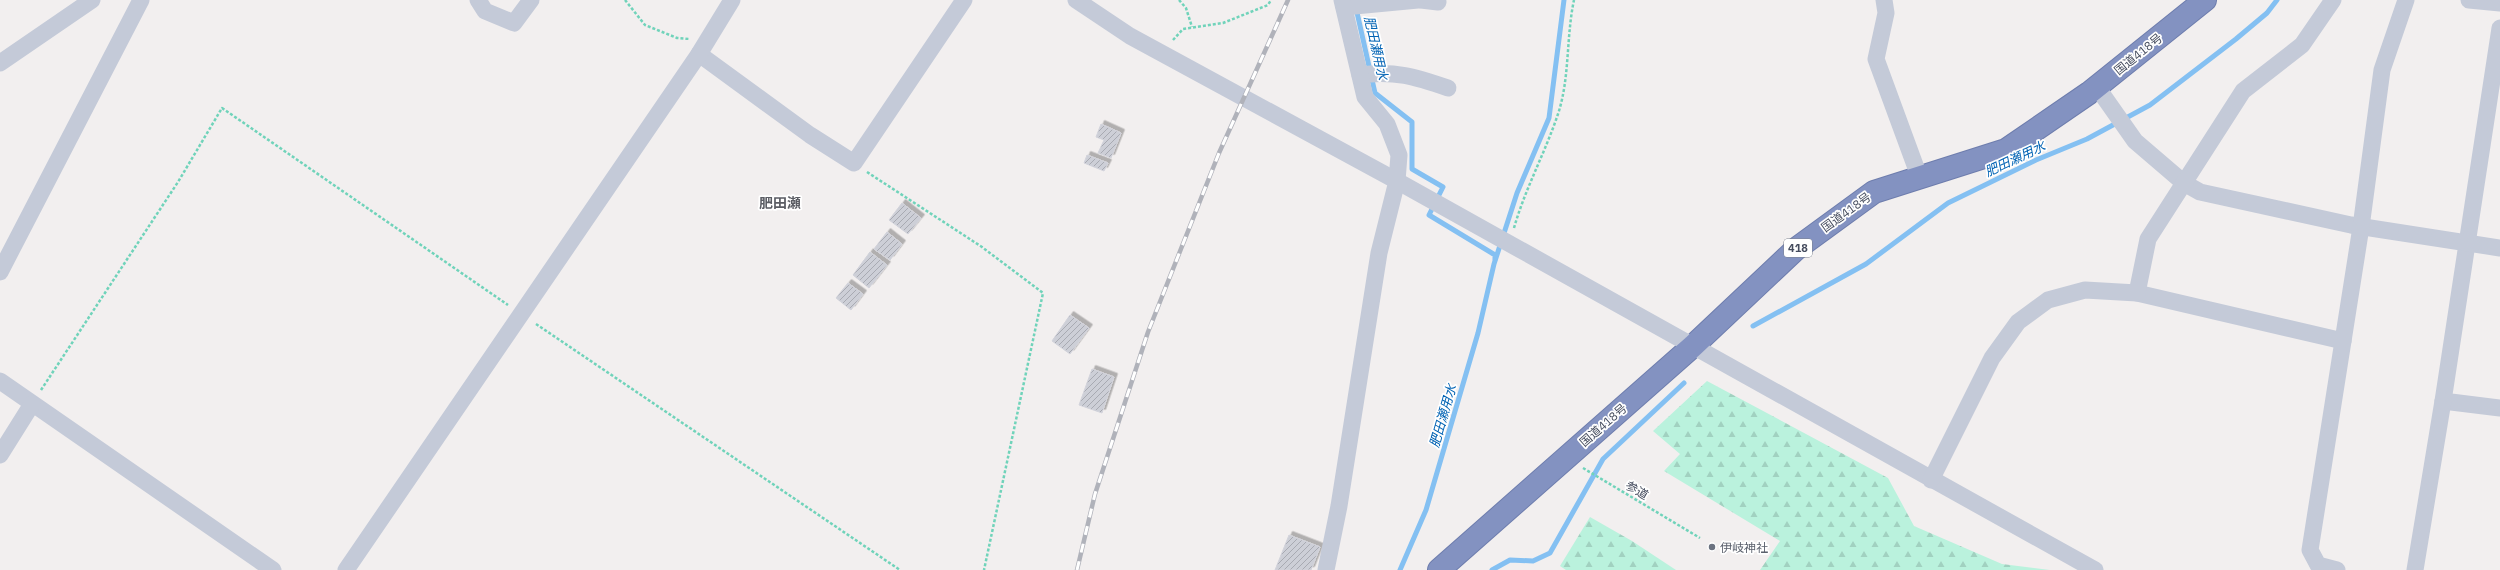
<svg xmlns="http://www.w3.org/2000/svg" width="2500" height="570" viewBox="0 0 2500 570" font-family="'IBM Plex Sans','Noto Sans JP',sans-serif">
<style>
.forest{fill:url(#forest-firs)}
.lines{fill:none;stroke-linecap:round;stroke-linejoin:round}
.stream{stroke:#84c0f2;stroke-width:5}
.building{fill:url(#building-hatch);stroke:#d2d3db;filter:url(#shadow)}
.highway-casing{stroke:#6e7dad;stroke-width:24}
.path{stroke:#70d3ba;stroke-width:2.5;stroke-dasharray:3 2;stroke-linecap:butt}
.minor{stroke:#c4cad8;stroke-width:17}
.highway{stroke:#8392c1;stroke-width:22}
.rail-casing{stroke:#b0b2ba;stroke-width:4.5}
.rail{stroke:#fff;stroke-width:3;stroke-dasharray:9;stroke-linecap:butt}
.worship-dot{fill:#6b7280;stroke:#fff;stroke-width:1.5}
.labels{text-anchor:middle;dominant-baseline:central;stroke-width:3.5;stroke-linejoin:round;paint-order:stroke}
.shield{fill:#fff;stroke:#7d828e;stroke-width:1}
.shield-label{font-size:11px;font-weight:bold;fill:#454c5e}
.street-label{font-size:12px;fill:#454c5e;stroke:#fff}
.worship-label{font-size:12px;fill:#5b616d;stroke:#fff;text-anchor:start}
.water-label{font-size:13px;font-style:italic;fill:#0263b4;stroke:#fff}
.quarter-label{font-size:14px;font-weight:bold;fill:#5b5d64;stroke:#fff}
</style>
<defs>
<pattern id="forest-firs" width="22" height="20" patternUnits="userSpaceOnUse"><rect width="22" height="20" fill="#baf2dd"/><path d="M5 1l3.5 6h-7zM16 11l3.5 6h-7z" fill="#a1d1c0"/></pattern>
<pattern id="building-hatch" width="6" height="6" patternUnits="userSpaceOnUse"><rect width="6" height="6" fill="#cdcfd7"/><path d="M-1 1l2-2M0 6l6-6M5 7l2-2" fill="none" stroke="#a8aab2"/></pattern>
<filter id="shadow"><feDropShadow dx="3.5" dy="-3.5" stdDeviation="0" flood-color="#0004"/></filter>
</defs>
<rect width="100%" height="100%" fill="#f2efef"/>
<g class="forest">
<path d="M 1707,381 L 1888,478 L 1914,526 L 2002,564 L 2050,570 L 1760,570 L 1780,541 L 1664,471 L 1680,454 L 1653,431 Z"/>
<path d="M 1590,517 L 1632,541 L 1676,570 L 1566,570 L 1560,566 Z"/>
</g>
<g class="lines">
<g class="stream">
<path d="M 1356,8 L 1375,93 L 1412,122 L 1412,169 L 1443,187 L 1429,215 L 1495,255 L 1495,259"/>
<path d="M 1753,326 L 1866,264 L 1948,203 L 2036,160 L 2087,139 L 2150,105 L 2236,39 L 2267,13 L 2277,0"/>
<path d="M 1400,570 L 1426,510 L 1478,333 L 1494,264 L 1517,193 L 1549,118 L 1564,0"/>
<path d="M 1492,570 L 1510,560 L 1533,561 L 1550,553 L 1603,459 L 1684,383"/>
</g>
</g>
<g class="building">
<path d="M 1101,124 L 1121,133 L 1111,158 L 1098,153 L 1104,140 L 1096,137 Z"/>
<path d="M 1087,155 L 1108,163 L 1104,171 L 1084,163 Z"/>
<path d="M 902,203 L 921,218 L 908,234 L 889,220 Z"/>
<path d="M 887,232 L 902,244 L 890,260 L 874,249 Z"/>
<path d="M 870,252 L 887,265 L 869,288 L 853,275 Z"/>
<path d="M 848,283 L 863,294 L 851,310 L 836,298 Z"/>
<path d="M 1070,315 L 1089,328 L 1070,354 L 1052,341 Z"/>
<path d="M 1092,369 L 1114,377 L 1102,413 L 1079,405 Z"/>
<path d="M 1289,535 L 1320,547 L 1311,570 L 1275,570 Z"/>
</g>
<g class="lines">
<g class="highway-casing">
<path id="highway" d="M 1439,570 L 1693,346 L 1796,249 L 1874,192 L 2006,150 L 2089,93 L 2205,0"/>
</g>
<g class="path">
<path d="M 625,0 L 645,25 L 677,38 L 690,39"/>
<path d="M 1179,0 L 1186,8 L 1192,27"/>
<path d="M 1173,40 L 1183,29 L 1223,23 L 1268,5 L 1271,0"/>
<path d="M 867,172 L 982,247 L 1043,293 L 984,570"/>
<path d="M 1514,228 C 1525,189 1545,153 1558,114 C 1570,78 1566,37 1574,0"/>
<path d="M 536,324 L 900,570"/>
<path d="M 41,390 L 178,182 L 222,108 L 508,305"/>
<path d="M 1583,468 L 1700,538"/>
</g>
<g class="minor">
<path d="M 478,0 L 485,11 L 514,23 L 531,0"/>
<path d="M 1076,0 L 1130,36 L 1397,181 L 2095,570"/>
<path d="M 1421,0 L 1438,2"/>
<path d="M 1884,0 L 1886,13 L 1876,59 L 1919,176"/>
<path d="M 2469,0 L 2500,3"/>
<path d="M 1344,7 L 1418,0"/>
<path d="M 2500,28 L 2443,401 L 2500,408"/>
<path d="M 699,54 L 810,135 L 854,163 L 964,0"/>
<path d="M 0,63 L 92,0"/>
<path d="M 1360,75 C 1394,70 1416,77 1448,88"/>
<path d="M 2097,87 L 2135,141 L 2184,183 L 2200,192 L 2351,225 L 2500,248"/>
<path d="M 0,272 L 141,0"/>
<path d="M 2137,293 L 2343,341"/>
<path d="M 0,381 L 273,570"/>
<path d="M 0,455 L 32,404"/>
<path d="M 1931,480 L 1992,358 L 2018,322 L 2048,300 L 2085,290 L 2137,293 L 2148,239 L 2243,91 L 2302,45 L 2333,0"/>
<path d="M 346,570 L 699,54 L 732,0"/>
<path d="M 1326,570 L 1339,506 L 1379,253 L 1397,181 L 1399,155 L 1387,124 L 1365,97 L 1342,0"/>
<path d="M 2337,570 L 2318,565 L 2310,550 L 2361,227 L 2382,70 L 2406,0"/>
<path d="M 2415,570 L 2443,401"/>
</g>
<use href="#highway" class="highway"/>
<g class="rail-casing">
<path id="rail" d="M 1077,570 L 1095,494 L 1148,332 L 1219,153 L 1288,0"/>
</g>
<use href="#rail" class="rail"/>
</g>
<circle class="worship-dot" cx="1712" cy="547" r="4"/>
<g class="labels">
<rect class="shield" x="1784" y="239" width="28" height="18" rx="3"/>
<g class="shield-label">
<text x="1798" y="248">418</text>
</g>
<g class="street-label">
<text transform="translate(2138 54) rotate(-39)">国道418号</text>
<text transform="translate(1846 212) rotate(-36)">国道418号</text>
<text transform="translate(1603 425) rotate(-41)">国道418号</text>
<text transform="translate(1637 490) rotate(31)">参道</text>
</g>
<g class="worship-label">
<text x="1720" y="547">伊岐神社</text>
</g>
<g class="water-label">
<text transform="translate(1376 48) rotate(77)">肥田瀬用水</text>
<text transform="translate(2015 159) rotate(-25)">肥田瀬用水</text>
<text transform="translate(1443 416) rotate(-74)">肥田瀬用水</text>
</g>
<g class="quarter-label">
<text x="780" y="203">肥田瀬</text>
</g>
</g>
</svg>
